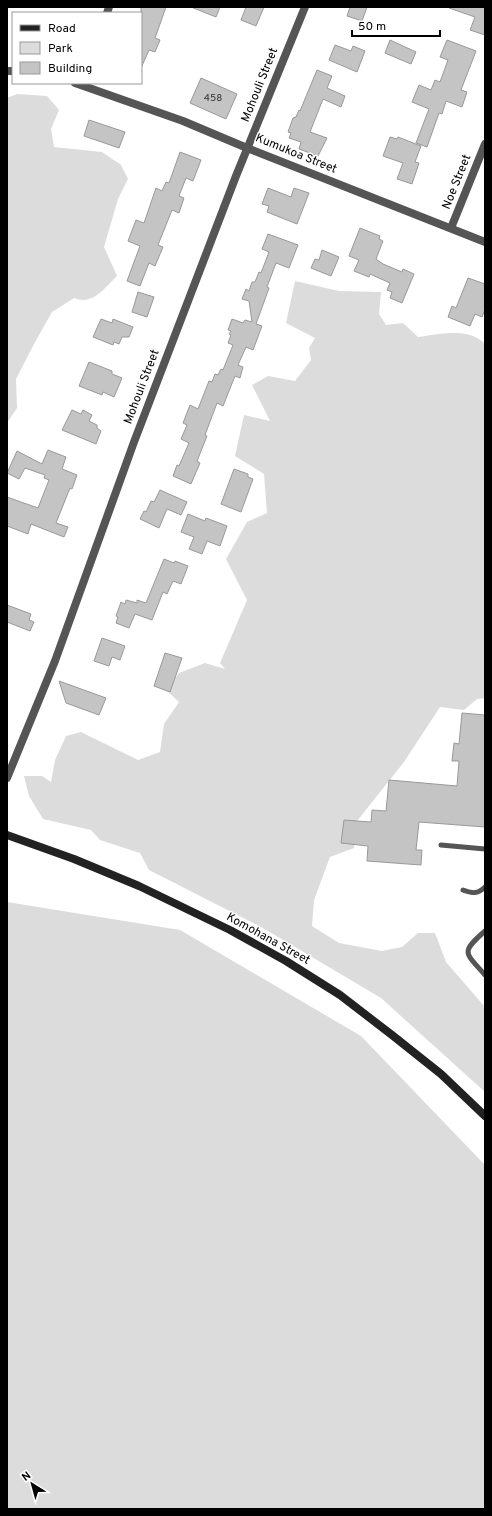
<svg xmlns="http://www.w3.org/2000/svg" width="492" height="1516" viewBox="0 0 492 1516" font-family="Overpass,sans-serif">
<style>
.green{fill:#dcdcdc}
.building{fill:#c4c4c4;stroke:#999}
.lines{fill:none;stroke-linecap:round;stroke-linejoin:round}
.service{stroke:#555;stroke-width:5}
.minor{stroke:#555;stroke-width:8}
.tertiary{stroke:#555;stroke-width:8}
.secondary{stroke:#222;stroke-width:8}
.labels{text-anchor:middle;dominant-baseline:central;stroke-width:3;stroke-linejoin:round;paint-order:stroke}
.number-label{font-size:10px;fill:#313131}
.street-label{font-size:12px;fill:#000;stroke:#fff}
</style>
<rect width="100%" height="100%" fill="#fff"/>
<g class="green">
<path d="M 17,94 L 47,96 L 59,110 L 51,129 L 54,147 L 102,152 L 121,165 L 128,179 L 118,199 L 104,247 L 117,276 C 104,288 93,306 74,298 L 52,312 L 34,344 L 16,379 L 17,408 L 7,423 L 7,98 Z"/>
<path d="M 295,281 L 339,291 L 381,292 L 379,314 L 386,325 L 403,323 L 418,337 C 439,334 469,327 485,344 L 485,698 L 477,699 L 464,710 L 440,707 L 404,762 L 357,821 L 354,848 L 330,857 L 314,900 L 312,926 L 339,943 L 382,951 L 402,947 L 418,933 L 435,933 L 446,962 L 485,1007 L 485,1092 L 381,998 L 263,928 L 149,870 L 140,853 L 100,840 L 91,830 L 43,819 L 29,796 L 24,776 L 42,776 L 51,782 L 55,760 L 66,736 L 81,732 L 138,760 L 160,752 L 164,724 L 179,702 L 166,690 L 179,673 L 205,663 L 225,669 L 220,663 L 247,600 L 226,559 L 247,522 L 267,513 L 264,474 L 235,456 L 244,415 L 270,421 L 252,385 L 268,376 L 295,381 L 311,360 L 309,348 L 315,338 L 286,323 Z"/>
<path d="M 7,902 L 180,930 L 361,1036 L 485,1165 L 485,1509 L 7,1509 Z"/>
</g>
<g class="building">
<path d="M 141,7 L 166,7 L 155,38 L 160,40 L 155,52 L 149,50 L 141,68 Z"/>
<path d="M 191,7 L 220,7 L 216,17 Z"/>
<path d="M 246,7 L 264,7 L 256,26 L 241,20 Z"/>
<path d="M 350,7 L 367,7 L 362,21 L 347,16 Z"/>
<path d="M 450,7 L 485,7 L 485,35 L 470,30 L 475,17 L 449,8 Z"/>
<path d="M 390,40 L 416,52 L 411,64 L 385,53 Z"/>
<path d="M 447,40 L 476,51 L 461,90 L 467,92 L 462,107 L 446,101 L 442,114 L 439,113 L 427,147 L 416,143 L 429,109 L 412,102 L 419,85 L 431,90 L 435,80 L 440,82 L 448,60 L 440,57 Z"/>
<path d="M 335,45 L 351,51 L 353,46 L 365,51 L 357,72 L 329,60 Z"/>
<path d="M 317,70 L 332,76 L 327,88 L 345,96 L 341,107 L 323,99 L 310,132 L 327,138 L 318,156 L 299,149 L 301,142 L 289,138 L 291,133 L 288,132 L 293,118 L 296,117 L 299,110 L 300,111 Z"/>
<path d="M 201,78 L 237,94 L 226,119 L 190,103 Z"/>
<path d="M 89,120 L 125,132 L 119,148 L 84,136 Z"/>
<path d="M 390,137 L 397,139 L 398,137 L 421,146 L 415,162 L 419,163 L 412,184 L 397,179 L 403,163 L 383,156 Z"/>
<path d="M 180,152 L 201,160 L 193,181 L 186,178 L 179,196 L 184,198 L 179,213 L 172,210 L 158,245 L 163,247 L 155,266 L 149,263 L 140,286 L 127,281 L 140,246 L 128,241 L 136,220 L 144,223 L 156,188 L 162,191 L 166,182 L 169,183 Z"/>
<path d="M 268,188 L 291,197 L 294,188 L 309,193 L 297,224 L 267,212 L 269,206 L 262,204 Z"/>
<path d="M 360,228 L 380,236 L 379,239 L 383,241 L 376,259 L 383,264 L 402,272 L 403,269 L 414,274 L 402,303 L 390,298 L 392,292 L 387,290 L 390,283 L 370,274 L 369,277 L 354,271 L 359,260 L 349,256 Z"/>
<path d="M 268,234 L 298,245 L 289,268 L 276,263 L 267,287 L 269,288 L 256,324 L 262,326 L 253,350 L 246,347 L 238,365 L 243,367 L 240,378 L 235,376 L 223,406 L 217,403 L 205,435 L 207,436 L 197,461 L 200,463 L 191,484 L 173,476 L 177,465 L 179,466 L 189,443 L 181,439 L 187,425 L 183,423 L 190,405 L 198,409 L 209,381 L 212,382 L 215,374 L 218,375 L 221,369 L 223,370 L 233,345 L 228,343 L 231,335 L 229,334 L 231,331 L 228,330 L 232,319 L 243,323 L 245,320 L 252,322 L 249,301 L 242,299 L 246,289 L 249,291 L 252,282 L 255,282 L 259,272 L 261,273 L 269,252 L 262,249 Z"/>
<path d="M 322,250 L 339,257 L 331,276 L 311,268 L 315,259 L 319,260 Z"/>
<path d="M 468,278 L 485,284 L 485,309 L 482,317 L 475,314 L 470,326 L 448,317 L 452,306 L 456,308 Z"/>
<path d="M 138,292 L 154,297 L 147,317 L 132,312 Z"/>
<path d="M 101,319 L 112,323 L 113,319 L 133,327 L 129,337 L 122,337 L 119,344 L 114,342 L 113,345 L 93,337 Z"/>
<path d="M 89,362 L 112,371 L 112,374 L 122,378 L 114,397 L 103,392 L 102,395 L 79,386 Z"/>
<path d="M 72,410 L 81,414 L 83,410 L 92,415 L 89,421 L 97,425 L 97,428 L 101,431 L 96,444 L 62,430 Z"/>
<path d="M 48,450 L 66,457 L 62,469 L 77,475 L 72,489 L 70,488 L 56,523 L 68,527 L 64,537 L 31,524 L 28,534 L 7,526 L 7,497 L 38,508 L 49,480 L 44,478 L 45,475 L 25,468 L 19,479 L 7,473 L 17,451 L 42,464 Z"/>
<path d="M 234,469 L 248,474 L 248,477 L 253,479 L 241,512 L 221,504 Z"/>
<path d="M 160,490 L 187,502 L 181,515 L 167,509 L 159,528 L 140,519 L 144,511 L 146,512 L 151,501 L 154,502 Z"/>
<path d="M 188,514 L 205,521 L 206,518 L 227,526 L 220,546 L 207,541 L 202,554 L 189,549 L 194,537 L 181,532 Z"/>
<path d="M 164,559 L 174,563 L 175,561 L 188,566 L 181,584 L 173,581 L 167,594 L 163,592 L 152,620 L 135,614 L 129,628 L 116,623 L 118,617 L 116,616 L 121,602 L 125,604 L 126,600 L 137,603 L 137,600 L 146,603 Z"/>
<path d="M 7,605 L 31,614 L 29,620 L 34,622 L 30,631 L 7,622 Z"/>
<path d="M 102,638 L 125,646 L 120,660 L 112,657 L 109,666 L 94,661 Z"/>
<path d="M 165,653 L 182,658 L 170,692 L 154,686 Z"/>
<path d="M 59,681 L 106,698 L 99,715 L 66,703 Z"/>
<path d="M 462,713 L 485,715 L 485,827 L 419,822 L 416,850 L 422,850 L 421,865 L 367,861 L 368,846 L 341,843 L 344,820 L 371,822 L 372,810 L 386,811 L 389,780 L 457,786 L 459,761 L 452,761 L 454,743 L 459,744 Z"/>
</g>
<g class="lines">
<g class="service">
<path d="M 441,845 L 485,849"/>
<path d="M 463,890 C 472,893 477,895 485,887"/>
<path d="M 485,931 C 460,953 465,952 485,975"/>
</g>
<g class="minor">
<path d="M 107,13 L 109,7"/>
<path d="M 451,228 L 485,144"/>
</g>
<g class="tertiary">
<path d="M 7,71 L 13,71"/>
<path d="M 75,83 L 183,121 L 247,148 L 485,242"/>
<path d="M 7,778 L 55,661 L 134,442 L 236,176 L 305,7"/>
</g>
<path class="secondary" d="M 7,835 L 74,859 L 139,886 L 230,930 L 286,961 L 340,995 L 392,1035 L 441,1074 L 485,1116"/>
</g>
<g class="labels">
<g class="number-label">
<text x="213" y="98">458</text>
</g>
<g class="street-label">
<text transform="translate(260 85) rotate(-68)">Mohouli Street</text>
<text transform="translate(296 154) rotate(22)">Kumukoa Street</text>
<text transform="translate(457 182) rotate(-68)">Noe Street</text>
<text transform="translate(142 387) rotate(-69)">Mohouli Street</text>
<text transform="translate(268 939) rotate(29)">Komohana Street</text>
</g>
</g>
<rect width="492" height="1516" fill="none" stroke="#000000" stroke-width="16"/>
<rect x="12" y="12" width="130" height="72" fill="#ffffff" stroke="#999999"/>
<rect x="20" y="25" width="20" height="6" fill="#222222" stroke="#999999"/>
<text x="48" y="32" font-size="12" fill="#000000">Road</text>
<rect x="20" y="42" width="20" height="12" fill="#dcdcdc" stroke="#999999"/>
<text x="48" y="52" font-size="12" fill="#000000">Park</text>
<rect x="20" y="62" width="20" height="12" fill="#c4c4c4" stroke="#999999"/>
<text x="48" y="72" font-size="12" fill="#000000">Building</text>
<g transform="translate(32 1484) rotate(323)" stroke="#ffffff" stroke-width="3" paint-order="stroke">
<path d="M0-3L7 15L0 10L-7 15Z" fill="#000000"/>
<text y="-6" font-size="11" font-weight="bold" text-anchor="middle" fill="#000000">N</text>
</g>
<path d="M352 30v6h88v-6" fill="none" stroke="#000000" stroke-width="2"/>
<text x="358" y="30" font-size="12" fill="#000000" stroke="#ffffff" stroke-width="3" paint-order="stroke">50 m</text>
</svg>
